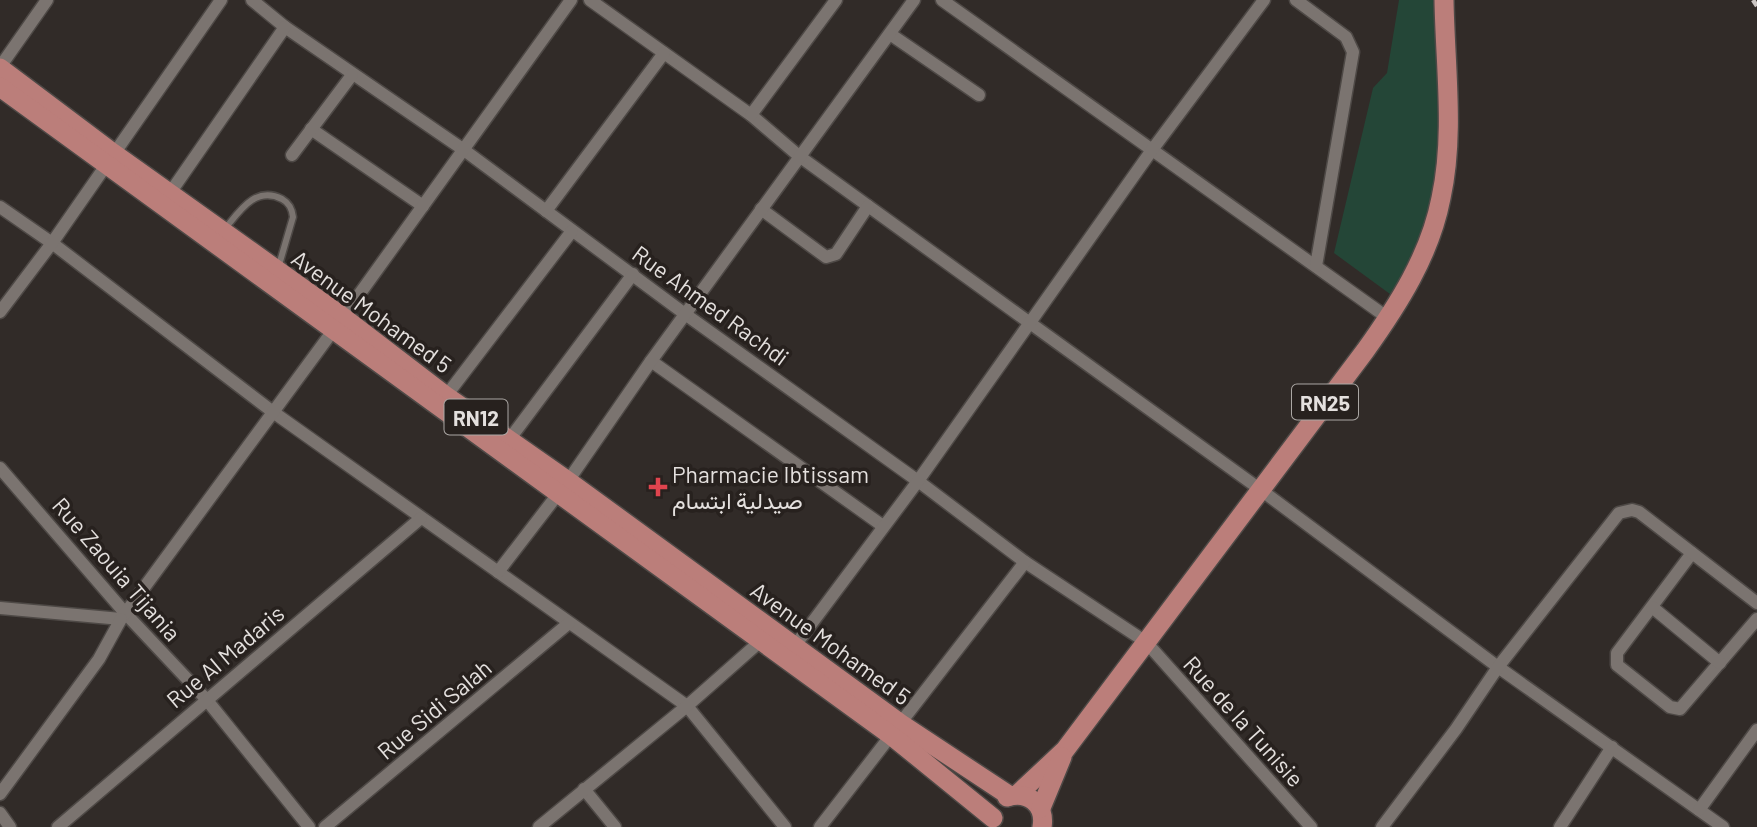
<svg xmlns="http://www.w3.org/2000/svg" width="1757" height="827" viewBox="0 0 1757 827" font-family="Barlow,Vazirmatn,sans-serif">
<style>
.green{fill:#244637}
.lines{fill:none;stroke-linecap:round;stroke-linejoin:round}
.service-casing{stroke:#4e4946;stroke-width:9}
.minor-casing{stroke:#4e4946;stroke-width:15}
.primary-casing{stroke:#4e4946;stroke-width:22}
.service{stroke:#7b7470;stroke-width:6}
.minor{stroke:#7b7470;stroke-width:12}
.primary{stroke:#bb7e7a;stroke-width:19}
.rail{stroke:#cbc6c4;stroke-width:4.5;stroke-dasharray:12 12;stroke-linecap:butt}
.health-dot{fill:#e0444e;stroke:#27211e;stroke-width:2.5}
.labels{text-anchor:middle;dominant-baseline:central;stroke-width:7;stroke-linejoin:round;paint-order:stroke}
.shield{fill:#27211e;stroke:#aba7a4;stroke-width:2}
.shield-label{font-size:21px;font-weight:bold;fill:#e4e0de}
.street-label{font-size:23px;fill:#e4e0de;stroke:#27211e}
.poi-label{font-size:23px;fill:#e4e0de;stroke:#27211e;text-anchor:start}
</style>
<rect width="100%" height="100%" fill="#312b28"/>
<path class="green" d="M 1399,0 L 1441,0 L 1438,192 L 1417,252 L 1390,294 L 1334,253 L 1373,88 L 1387,73 Z"/>
<g class="lines">
<g class="service-casing">
<path id="service" d="M 224,230 C 239,212 255,185 282,199 C 289,203 292,208 293,217 L 279,265"/>
</g>
<g class="minor-casing">
<g id="minor">
<path d="M 252,0 L 285,27 L 464,150 L 685,314 L 918,481 L 1025,562 L 1146,642 L 1311,827"/>
<path d="M 590,0 L 751,115 L 799,156 L 1261,490 L 1498,667 L 1723,827"/>
<path d="M 942,0 L 1388,318"/>
<path d="M 1296,0 L 1346,37 L 1353,52 L 1316,266"/>
<path d="M 890,34 L 979,95"/>
<path d="M 0,67 L 47,0"/>
<path d="M 751,115 L 836,0"/>
<path d="M 311,129 L 423,206"/>
<path d="M 292,155 L 352,75"/>
<path d="M 170,193 L 285,27"/>
<path d="M 0,207 L 52,243 L 273,412 L 687,706 L 785,827"/>
<path d="M 761,209 L 826,257 L 836,254 L 868,206"/>
<path d="M 546,211 L 664,53"/>
<path d="M 0,312 L 52,243 L 221,0"/>
<path d="M 651,361 L 883,526"/>
<path d="M 443,400 L 572,231"/>
<path d="M 509,440 L 633,274"/>
<path d="M 0,468 L 126,614 L 206,699 L 309,827"/>
<path d="M 1692,553 L 1617,653 L 1617,665 L 1670,707 L 1680,709 L 1757,619"/>
<path d="M 498,572 L 568,481 L 651,361 L 914,0"/>
<path d="M 1652,607 L 1720,663"/>
<path d="M 0,608 L 121,619 L 343,317 L 571,0"/>
<path d="M 791,651 L 918,481 L 1152,150 L 1264,0"/>
<path d="M 584,789 L 615,827"/>
<path d="M 0,794 L 99,659 L 121,619"/>
<path d="M 1699,810 L 1757,730"/>
<path d="M 0,813 L 10,827"/>
<path d="M 58,827 L 421,518"/>
<path d="M 325,827 L 569,623"/>
<path d="M 539,827 L 687,706 L 764,638"/>
<path d="M 820,827 L 1025,562"/>
<path d="M 1382,827 L 1456,729 L 1498,667 L 1619,513 L 1632,510 L 1639,512 L 1757,603"/>
<path d="M 1560,827 L 1612,747"/>
</g>
</g>
<g class="primary-casing">
<g id="primary">
<path d="M 0,68 L 113,153 L 343,317 L 446,396 L 568,481 L 901,724 L 1010,796"/>
<path d="M 0,87 L 892,736 L 993,818"/>
<path d="M 1018,794 L 1065,750 L 1365,351 C 1398,305 1430,255 1441,198 C 1455,134 1445,65 1444,0"/>
<path d="M 1007,797 C 1028,790 1046,805 1042,827"/>
<path d="M 1041,808 L 1062,757"/>
</g>
</g>
<use href="#service" class="service"/>
<use href="#minor" class="minor"/>
<use href="#primary" class="primary"/>
<path class="rail" d="M 1753,0 L 1757,6"/>
</g>
<path class="health-dot" d="M654.5 476.5h7v7h7v7h-7v7h-7v-7h-7v-7h7z"/>
<g class="labels">
<g class="shield">
<rect x="1292" y="384.5" width="66" height="35" rx="5"/>
<rect x="444.5" y="399.5" width="63" height="35" rx="5"/>
</g>
<g class="shield-label">
<text x="1325" y="402">RN25</text>
<text x="476" y="417">RN12</text>
</g>
<g class="street-label">
<text transform="translate(711 305) rotate(36)">Rue Ahmed Rachdi</text>
<text transform="translate(372 311) rotate(36)">Avenue Mohamed 5</text>
<text transform="translate(117 569) rotate(49)">Rue Zaouia Tijania</text>
<text transform="translate(831 643) rotate(36)">Avenue Mohamed 5</text>
<text transform="translate(225 656) rotate(-40)">Rue Al Madaris</text>
<text transform="translate(434 709) rotate(-40)">Rue Sidi Salah</text>
<text transform="translate(1244 721) rotate(48)">Rue de la Tunisie</text>
</g>
<g class="poi-label">
<text x="672" y="474">Pharmacie Ibtissam<tspan x="672" dy="26">صيدلية ابتسام</tspan></text>
</g>
</g>
</svg>
